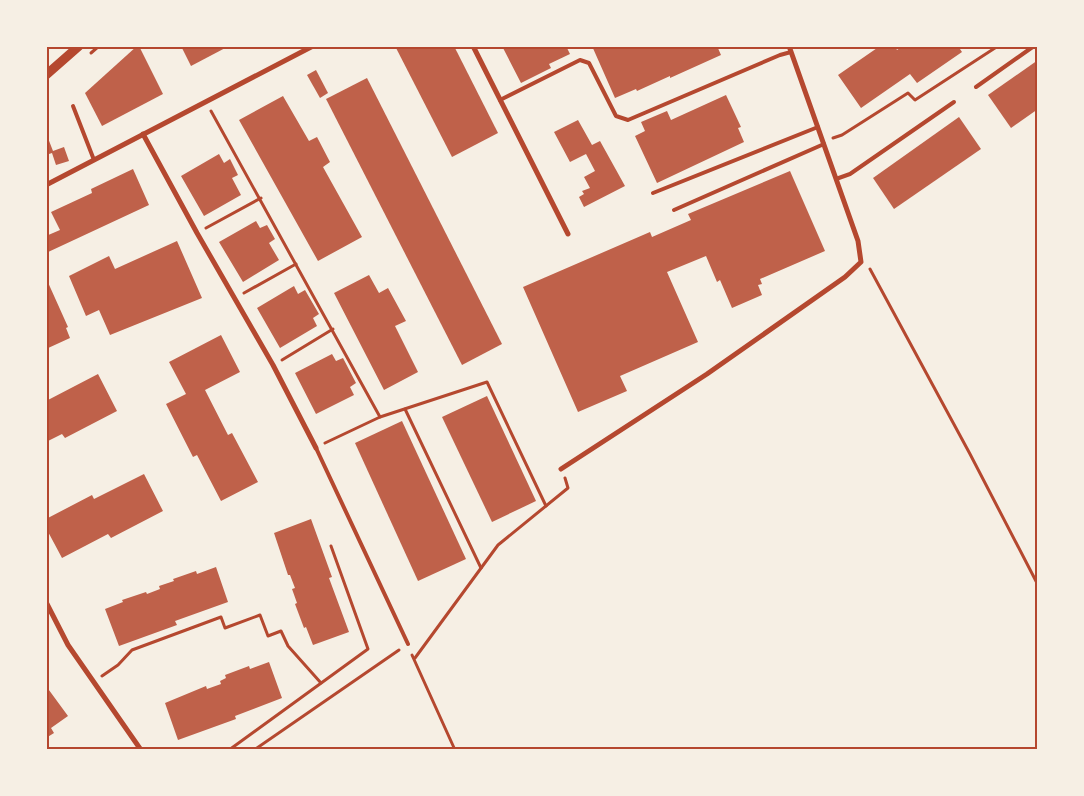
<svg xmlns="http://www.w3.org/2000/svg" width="1084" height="796" viewBox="0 0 1084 796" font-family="'Nunito Sans',sans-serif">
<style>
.building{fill:#bf614a}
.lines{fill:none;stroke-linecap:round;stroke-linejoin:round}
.path{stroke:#b5482f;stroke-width:3}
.service{stroke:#b5482f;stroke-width:4}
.minor{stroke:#b5482f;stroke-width:5}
.tertiary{stroke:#b5482f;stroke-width:9}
.neatline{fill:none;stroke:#b5482f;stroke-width:2}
</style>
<rect width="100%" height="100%" fill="#f6efe4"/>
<g class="building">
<path d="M 137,46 L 139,46 L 163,94 L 102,126 L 85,93 Z"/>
<path d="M 181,46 L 229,46 L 191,66 Z"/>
<path d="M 395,46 L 454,46 L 498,133 L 452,157 Z"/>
<path d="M 502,46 L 566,46 L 570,54 L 549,64 L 551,68 L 521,83 Z"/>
<path d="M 592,46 L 717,46 L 721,55 L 670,78 L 670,76 L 637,91 L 636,89 L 615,98 Z"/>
<path d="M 880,46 L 895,46 L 897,50 L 903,46 L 958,46 L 962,52 L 917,83 L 910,74 L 861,108 L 838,75 Z"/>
<path d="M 1038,60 L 1038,109 L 1011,128 L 988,95 Z"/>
<path d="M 316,70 L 328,93 L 320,98 L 307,75 Z"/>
<path d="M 367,78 L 502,344 L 462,365 L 326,99 Z"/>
<path d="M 726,95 L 741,127 L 738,128 L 744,142 L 657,183 L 635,136 L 645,131 L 641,122 L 667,111 L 671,120 Z"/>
<path d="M 283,96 L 309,141 L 317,137 L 330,162 L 323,167 L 362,237 L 318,261 L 239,120 Z"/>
<path d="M 959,117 L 981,149 L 894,209 L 873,178 Z"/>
<path d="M 578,120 L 592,145 L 600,141 L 625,186 L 584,207 L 579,197 L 584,194 L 582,191 L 590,188 L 584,177 L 595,171 L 586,154 L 570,162 L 554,132 Z"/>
<path d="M 46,133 L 53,151 L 64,147 L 69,161 L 56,165 L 52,153 L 46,155 Z"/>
<path d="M 219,154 L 224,163 L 230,159 L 238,175 L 232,178 L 241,195 L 204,216 L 181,176 Z"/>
<path d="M 133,169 L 149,205 L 46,253 L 46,236 L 60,230 L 51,212 L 92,193 L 91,189 Z"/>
<path d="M 790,171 L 825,251 L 760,279 L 762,284 L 758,285 L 762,295 L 732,308 L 720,280 L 717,282 L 706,256 L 667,272 L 698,342 L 620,376 L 627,391 L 578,412 L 523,287 L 650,232 L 652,237 L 691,220 L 688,214 Z"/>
<path d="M 256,221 L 260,228 L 267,225 L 275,239 L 269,243 L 279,260 L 243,282 L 219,242 Z"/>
<path d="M 177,241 L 202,298 L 110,335 L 99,310 L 86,316 L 69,276 L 109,256 L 115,269 Z"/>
<path d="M 369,275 L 379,293 L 388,288 L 406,321 L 395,326 L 418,372 L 384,390 L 334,293 Z"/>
<path d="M 46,278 L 68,327 L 66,328 L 70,338 L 46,349 Z"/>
<path d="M 294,286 L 298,294 L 305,290 L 319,314 L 313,318 L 317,326 L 280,348 L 257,308 Z"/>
<path d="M 221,335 L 240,372 L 205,390 L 228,435 L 232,433 L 258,482 L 221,501 L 197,455 L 193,457 L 166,404 L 186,394 L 169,362 Z"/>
<path d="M 332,354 L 336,361 L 343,358 L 356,383 L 350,387 L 354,395 L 316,414 L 295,373 Z"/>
<path d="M 98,374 L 117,411 L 65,438 L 62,434 L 46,442 L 46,396 L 48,400 Z"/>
<path d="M 487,396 L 536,501 L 492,522 L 442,417 Z"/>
<path d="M 402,421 L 466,559 L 418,581 L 355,443 Z"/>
<path d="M 144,474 L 163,511 L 111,538 L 108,534 L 62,558 L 46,528 L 46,519 L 92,495 L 94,499 Z"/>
<path d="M 311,519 L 332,577 L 329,578 L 349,632 L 313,645 L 306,627 L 304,628 L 295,604 L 297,603 L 292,589 L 295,588 L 290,575 L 288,575 L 274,533 Z"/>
<path d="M 216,567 L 228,602 L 175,621 L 177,625 L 119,646 L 105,609 L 123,602 L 122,600 L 146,592 L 147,594 L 160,589 L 159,586 L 174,581 L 173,579 L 196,571 L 197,574 Z"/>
<path d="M 269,662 L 282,698 L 235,716 L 236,719 L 178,740 L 165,703 L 206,686 L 207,689 L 221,684 L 220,681 L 226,678 L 225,675 L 249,666 L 250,669 Z"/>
<path d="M 46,686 L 68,716 L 51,728 L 54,733 L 46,738 Z"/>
</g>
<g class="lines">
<g class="path">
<path d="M 46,48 L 48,46"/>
<path d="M 91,53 L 99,46"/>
<path d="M 211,111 L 380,417"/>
<path d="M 833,138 L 842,135 L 908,93 L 915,100 L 998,46"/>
<path d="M 206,228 L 261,198"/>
<path d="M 870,269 L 970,454 L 1038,585"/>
<path d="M 244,293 L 296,264"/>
<path d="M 282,360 L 333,329"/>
<path d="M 405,409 L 481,568"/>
<path d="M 325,443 L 380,417 L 487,382 L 546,506"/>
<path d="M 412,655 L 455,750"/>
<path d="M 415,658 L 498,545 L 568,488 L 565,478"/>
<path d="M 102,676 L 118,665 L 132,650 L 221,617 L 225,628 L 260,615 L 268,636 L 281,631 L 288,646 L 321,683"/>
<path d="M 229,750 L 368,649 L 331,546"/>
<path d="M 254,750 L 399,650"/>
</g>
<g class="service">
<path d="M 976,87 L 1034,46"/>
<path d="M 500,100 L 580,60 L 589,63 L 616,116 L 628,120 L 780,55 L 791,52"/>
<path d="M 73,106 L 94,160"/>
<path d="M 836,179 L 850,174 L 954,102"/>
<path d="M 653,193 L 818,127"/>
<path d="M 674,210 L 824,144"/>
<path d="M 316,448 L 408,644"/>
</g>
<g class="minor">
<path d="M 473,46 L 568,234"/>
<path d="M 143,134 L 197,233 L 273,365 L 316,448"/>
<path d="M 46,185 L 313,46"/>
<path d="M 561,469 L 707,374 L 845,277 L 861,262 L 858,241 L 789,46"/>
<path d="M 46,602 L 68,645 L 141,750"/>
</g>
<path class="tertiary" d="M 46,75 L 79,46"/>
</g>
<rect width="1084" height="796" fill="none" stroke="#f6efe4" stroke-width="95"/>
<rect x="48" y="48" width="988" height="700" class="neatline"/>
</svg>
